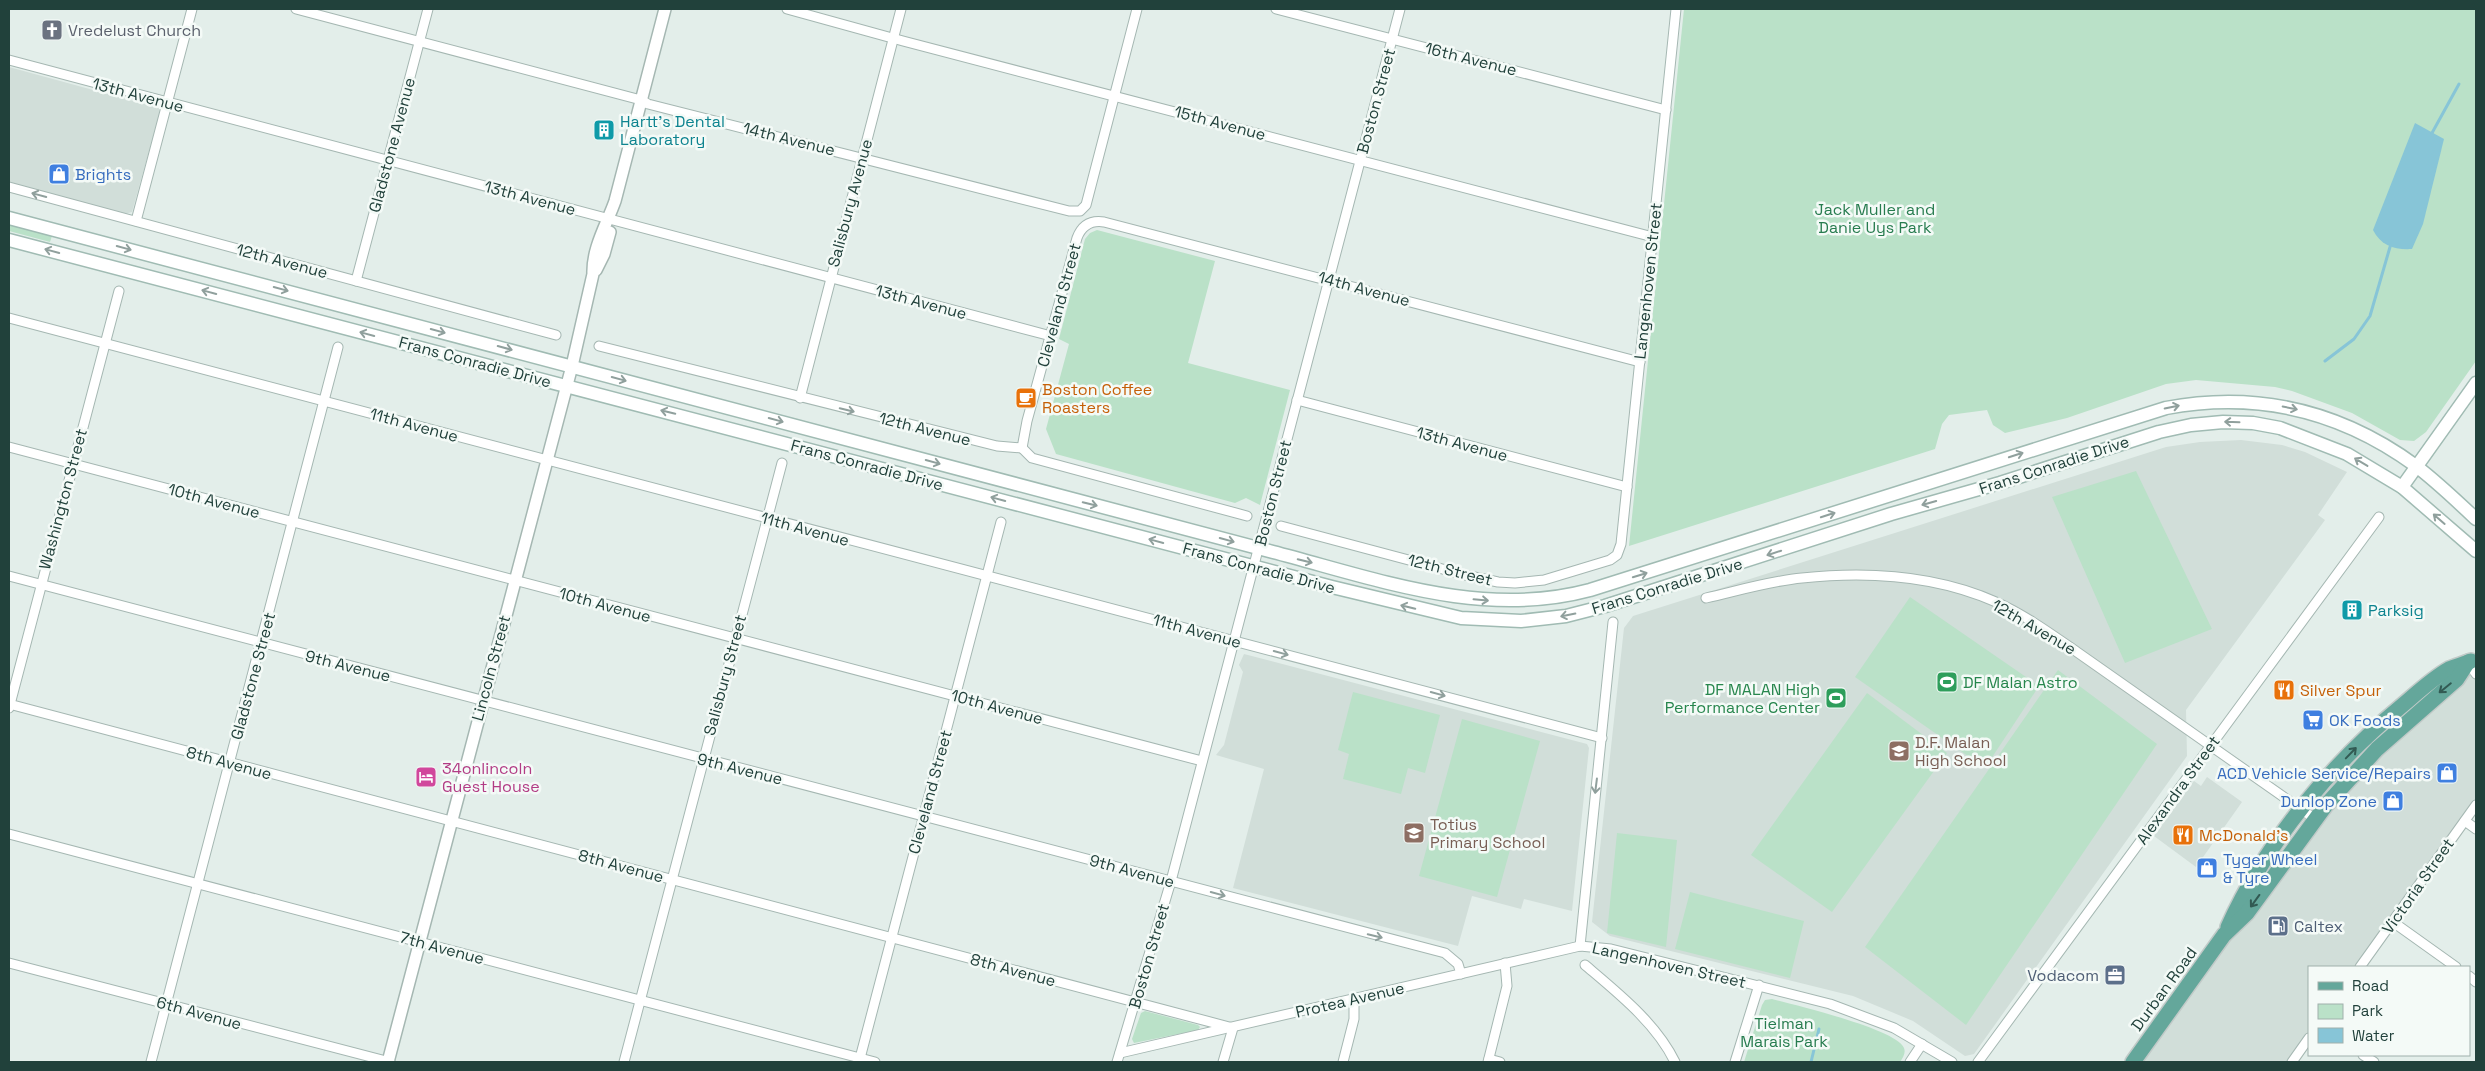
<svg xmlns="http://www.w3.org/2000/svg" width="2485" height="1071" viewBox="0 0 2485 1071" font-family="'Space Grotesk',sans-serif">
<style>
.built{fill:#d1ded9}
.green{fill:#bae1c8}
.water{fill:#87c5d7}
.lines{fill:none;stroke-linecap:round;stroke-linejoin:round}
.stream{stroke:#87c5d7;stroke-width:3}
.minor-casing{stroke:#a5b7b2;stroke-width:11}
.tertiary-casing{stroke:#a5b7b2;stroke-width:14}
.secondary-casing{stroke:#a0bbb3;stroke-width:15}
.primary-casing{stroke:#c1cac8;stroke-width:18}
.minor{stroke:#fff;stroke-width:9}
.tertiary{stroke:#fff;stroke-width:11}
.secondary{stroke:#fff;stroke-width:12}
.primary{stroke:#64a79b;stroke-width:15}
.oneway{stroke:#90a09d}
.oneway2{stroke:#325a53}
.labels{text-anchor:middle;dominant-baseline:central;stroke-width:5;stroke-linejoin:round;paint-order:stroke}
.worship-label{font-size:16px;fill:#5b616d;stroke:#f4faf7;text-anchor:start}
.street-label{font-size:16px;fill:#21413b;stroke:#f4faf7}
.culture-label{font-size:16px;fill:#0d838f;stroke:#f4faf7;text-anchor:start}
.shop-label{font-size:16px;fill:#366cbe;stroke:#f4faf7;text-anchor:start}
.park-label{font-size:16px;fill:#277c4f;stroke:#f4faf7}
.food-label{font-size:16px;fill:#c56008;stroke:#f4faf7;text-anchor:start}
.leisure-label{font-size:16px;fill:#27864d;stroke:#f4faf7;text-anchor:start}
.education-label{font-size:16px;fill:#785e54;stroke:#f4faf7;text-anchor:start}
.hotel-label{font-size:16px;fill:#b23c85;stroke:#f4faf7;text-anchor:start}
.service-label{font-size:16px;fill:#4e5e75;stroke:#f4faf7;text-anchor:start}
</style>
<rect width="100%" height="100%" fill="#e3eeea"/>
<g class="built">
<path d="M 9,67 L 159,108 L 160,112 L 132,212 L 125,214 L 9,183 Z"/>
<path d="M 2241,440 L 2282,445 L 2305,452 L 2347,472 L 2318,515 L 2325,520 L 2186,710 L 2187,756 L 1974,1054 L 1965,1056 L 1913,1021 L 1853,996 L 1610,936 L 1592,922 L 1624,628 L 1633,616 L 2166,447 L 2200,442 Z"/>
<path d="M 1244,654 L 1587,744 L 1589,748 L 1572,911 L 1524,899 L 1521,909 L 1472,896 L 1458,946 L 1233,888 L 1264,769 L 1216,755 L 1224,745 L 1243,672 L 1239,665 Z"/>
<path d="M 2476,659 L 2476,803 L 2359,967 L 2309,967 L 2309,1038 L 2291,1062 L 2134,1062 L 2316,820 Z"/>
<path d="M 2207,777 L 2242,802 L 2196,867 L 2154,836 L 2194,781 L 2201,786 Z"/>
</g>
<g class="green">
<path d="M 1684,9 L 2476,9 L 2476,361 L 2426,432 L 2414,441 L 2400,440 L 2352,413 L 2292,391 L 2275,387 L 2196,380 L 2166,384 L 2067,418 L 2005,433 L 1993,425 L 1987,410 L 1949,415 L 1942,424 L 1935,449 L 1629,546 Z"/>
<path d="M 9,225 L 52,236 L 50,242 L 9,231 Z"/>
<path d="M 1097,230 L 1215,261 L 1188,363 L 1290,390 L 1260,505 L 1246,498 L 1235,503 L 1056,454 L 1046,429 L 1069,344 L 1059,339 L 1085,239 L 1090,233 Z"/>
<path d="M 2136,471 L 2212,629 L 2125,663 L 2052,497 Z"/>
<path d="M 1910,597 L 2039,686 L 1985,768 L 1855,677 Z"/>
<path d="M 2058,670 L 2157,744 L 1966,1025 L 1865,947 Z"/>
<path d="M 1353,692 L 1440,715 L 1425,773 L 1408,768 L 1401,794 L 1343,779 L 1349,754 L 1338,750 Z"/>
<path d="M 1867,693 L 1947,753 L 1832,912 L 1751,855 Z"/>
<path d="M 1462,719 L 1540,741 L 1497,897 L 1419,876 Z"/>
<path d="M 1617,833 L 1677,840 L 1666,947 L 1607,933 Z"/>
<path d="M 1690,892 L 1804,921 L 1790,978 L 1675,949 Z"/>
<path d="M 1772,999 C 1794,1005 1897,1029 1904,1048 C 1906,1053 1903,1058 1900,1062 L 1744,1062 L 1762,1005 L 1765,1000 Z"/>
<path d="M 1145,1011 L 1198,1025 L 1200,1027 L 1198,1030 L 1134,1043 L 1132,1039 L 1141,1013 Z"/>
</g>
<path class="water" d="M 2415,123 L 2444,139 L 2423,224 L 2412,249 C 2395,250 2381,246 2373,230 Z"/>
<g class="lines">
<g class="stream">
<path d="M 2432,133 L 2459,84"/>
<path d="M 2325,361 L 2354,339 L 2370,316 L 2390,247"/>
<path d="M 1811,1062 L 1819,1029"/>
</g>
<g class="minor-casing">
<g id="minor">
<path d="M 296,9 L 641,100 L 648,104 L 1069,211 L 1080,211 L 1086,205 L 1137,9"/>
<path d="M 787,9 L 903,41 L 1653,237"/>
<path d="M 1276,9 L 1666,110"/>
<path d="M 9,60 L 1051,336"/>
<path d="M 9,187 L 556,335"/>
<path d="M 136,221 L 192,9"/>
<path d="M 356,281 L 428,9"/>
<path d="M 9,318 L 1602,738"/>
<path d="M 599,346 L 997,446 L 1022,448"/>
<path d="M 800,398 L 901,9"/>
<path d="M 1297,400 L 1627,487"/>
<path d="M 9,447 L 1202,761"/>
<path d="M 1022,448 L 1027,421 L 1077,238 C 1082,225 1091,220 1104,222 L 1640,362"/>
<path d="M 1022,448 L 1032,458 L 1247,516"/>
<path d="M 1281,526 L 1465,575 L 1498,582 L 1515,583 L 1544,580 L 1610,560 L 1617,555 L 1621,544 L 1676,9"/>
<path d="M 9,576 L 1445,953 L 1458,964 L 1461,974"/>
<path d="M 1706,598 C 1737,591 1770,581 1802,578 C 1868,571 1935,575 1996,602 C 2025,615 2051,634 2077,652 L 2315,819"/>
<path d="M 2468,662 L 2476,674"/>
<path d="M 9,704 L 1233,1028 L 1223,1062"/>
<path d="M 9,708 L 119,291"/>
<path d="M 2465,821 L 2476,829"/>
<path d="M 9,834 L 875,1062"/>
<path d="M 2393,922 L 2456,967"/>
<path d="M 1580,946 L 1613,622"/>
<path d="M 9,963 L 390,1062"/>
<path d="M 1585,965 C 1618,993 1656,1023 1675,1062"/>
<path d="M 2360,967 L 2476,805"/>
<path d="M 2469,976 L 2476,982"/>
<path d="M 1120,1053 L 1580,946 L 1611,949 L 1830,1004 L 1894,1028 L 1952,1062"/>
<path d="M 2363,1055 L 2374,1062"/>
<path d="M 1489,1059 L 1500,1062"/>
<path d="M 151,1062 L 338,347"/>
<path d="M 624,1062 L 782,463"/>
<path d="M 859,1062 L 1001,522"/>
<path d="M 1117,1062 L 1171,881 L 1400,9"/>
<path d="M 1343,1062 L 1354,1019 L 1354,999"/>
<path d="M 1488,1062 L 1507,986 L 1505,963"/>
<path d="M 1735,1062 L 1759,985"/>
<path d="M 1910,1062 L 1922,1044"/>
<path d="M 1978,1062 L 2379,517"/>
<path d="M 2292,1062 L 2309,1038"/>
</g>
</g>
<g class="tertiary-casing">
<g id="tertiary">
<path d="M 596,270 L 604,254 L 610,232"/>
<path d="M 388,1062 L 572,366 L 593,274 C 592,248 607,224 615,201 L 665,9"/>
</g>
</g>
<g class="secondary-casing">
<g id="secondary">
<path d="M 9,218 L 1273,552 C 1377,579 1482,619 1590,590 L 2166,408 C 2257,391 2341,411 2416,466 C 2437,482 2457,501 2476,519"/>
<path d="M 9,240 L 1332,587 L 1461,618 L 1521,621 L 1566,616 L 1605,606 L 1891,514 L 2000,483 L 2159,432 L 2191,425 L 2223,422 L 2253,423 L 2280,428 L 2347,454 L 2402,487 L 2476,551"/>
<path d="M 2402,487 L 2476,383"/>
</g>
</g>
<g class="primary-casing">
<g id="primary">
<path d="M 2228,927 C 2267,841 2331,764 2404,704 C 2418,692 2433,678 2449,669 C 2456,666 2464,664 2471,661"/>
<path d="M 2133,1062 L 2224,935 L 2247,913 L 2326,805 L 2377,749 L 2457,679 L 2468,662"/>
</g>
</g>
<use href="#minor" class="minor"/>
<use href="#tertiary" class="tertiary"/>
<use href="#secondary" class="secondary"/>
<use href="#primary" class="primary"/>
</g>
<defs><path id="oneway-shaft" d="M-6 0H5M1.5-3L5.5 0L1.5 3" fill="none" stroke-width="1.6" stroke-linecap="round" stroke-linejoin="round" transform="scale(1.25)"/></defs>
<g class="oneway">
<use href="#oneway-shaft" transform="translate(39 195) rotate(-165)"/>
<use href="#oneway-shaft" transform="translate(124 248) rotate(15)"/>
<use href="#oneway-shaft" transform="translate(52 251) rotate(-165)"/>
<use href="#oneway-shaft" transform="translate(281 289) rotate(15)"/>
<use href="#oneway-shaft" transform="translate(209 292) rotate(-165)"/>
<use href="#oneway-shaft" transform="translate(438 331) rotate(15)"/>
<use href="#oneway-shaft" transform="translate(367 334) rotate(-165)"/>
<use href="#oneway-shaft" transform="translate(505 348) rotate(15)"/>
<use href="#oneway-shaft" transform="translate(619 379) rotate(15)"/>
<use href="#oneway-shaft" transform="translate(2172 407) rotate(-12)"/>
<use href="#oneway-shaft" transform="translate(2290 408) rotate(12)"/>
<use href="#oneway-shaft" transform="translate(847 410) rotate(14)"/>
<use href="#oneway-shaft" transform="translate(668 412) rotate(-166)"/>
<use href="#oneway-shaft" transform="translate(776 420) rotate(15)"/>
<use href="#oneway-shaft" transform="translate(2232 422) rotate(-178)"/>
<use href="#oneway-shaft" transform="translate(2016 455) rotate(-18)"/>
<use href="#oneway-shaft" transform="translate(933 462) rotate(15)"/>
<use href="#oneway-shaft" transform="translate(2361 462) rotate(-149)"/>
<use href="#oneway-shaft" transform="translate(998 499) rotate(-165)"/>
<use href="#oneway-shaft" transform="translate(1929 503) rotate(164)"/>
<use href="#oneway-shaft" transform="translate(1090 504) rotate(14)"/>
<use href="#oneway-shaft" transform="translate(1828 515) rotate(-18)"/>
<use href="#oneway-shaft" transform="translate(2439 519) rotate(-139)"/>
<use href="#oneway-shaft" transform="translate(1227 540) rotate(15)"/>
<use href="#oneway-shaft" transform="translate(1156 541) rotate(-165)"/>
<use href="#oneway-shaft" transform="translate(1774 553) rotate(162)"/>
<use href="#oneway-shaft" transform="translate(1305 561) rotate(14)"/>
<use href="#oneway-shaft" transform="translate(1640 575) rotate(-17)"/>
<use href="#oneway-shaft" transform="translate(1481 600) rotate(5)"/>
<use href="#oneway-shaft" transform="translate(1408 607) rotate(-166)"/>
<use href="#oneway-shaft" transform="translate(1568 615) rotate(169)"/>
<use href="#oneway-shaft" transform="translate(1281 653) rotate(15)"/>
<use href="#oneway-shaft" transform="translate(1438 694) rotate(15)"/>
<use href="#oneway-shaft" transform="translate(1596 786) rotate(97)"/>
<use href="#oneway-shaft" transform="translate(1218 894) rotate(15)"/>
<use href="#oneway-shaft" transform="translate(1375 936) rotate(14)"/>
</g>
<g class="oneway2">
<use href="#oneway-shaft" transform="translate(2445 688) rotate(141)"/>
<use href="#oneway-shaft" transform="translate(2351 753) rotate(-46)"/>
<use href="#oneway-shaft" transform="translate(2255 901) rotate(126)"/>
</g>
<defs>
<g id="church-square" transform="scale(1.125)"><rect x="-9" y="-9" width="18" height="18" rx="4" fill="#6b7280" stroke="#f4faf7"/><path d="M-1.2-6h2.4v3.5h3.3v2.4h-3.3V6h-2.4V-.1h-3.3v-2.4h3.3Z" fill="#fff"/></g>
<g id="building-square" transform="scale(1.125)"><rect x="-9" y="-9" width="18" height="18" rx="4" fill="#0f9aa8" stroke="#f4faf7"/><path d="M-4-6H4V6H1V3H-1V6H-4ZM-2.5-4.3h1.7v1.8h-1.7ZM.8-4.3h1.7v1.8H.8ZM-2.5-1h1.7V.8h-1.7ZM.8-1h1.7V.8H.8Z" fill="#fff"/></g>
<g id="shop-square" transform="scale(1.125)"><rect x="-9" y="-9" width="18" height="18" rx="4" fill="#3f7fe0" stroke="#f4faf7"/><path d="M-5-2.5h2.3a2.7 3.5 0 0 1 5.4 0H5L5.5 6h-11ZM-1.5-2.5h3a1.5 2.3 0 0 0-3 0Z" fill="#fff"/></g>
<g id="cafe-square" transform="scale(1.125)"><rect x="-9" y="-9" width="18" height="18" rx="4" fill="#e8710a" stroke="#f4faf7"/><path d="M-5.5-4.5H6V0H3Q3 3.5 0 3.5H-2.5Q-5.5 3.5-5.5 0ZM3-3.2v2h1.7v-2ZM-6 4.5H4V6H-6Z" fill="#fff"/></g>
<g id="stadium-square" transform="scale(1.125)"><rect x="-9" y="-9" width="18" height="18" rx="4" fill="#2e9e5b" stroke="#f4faf7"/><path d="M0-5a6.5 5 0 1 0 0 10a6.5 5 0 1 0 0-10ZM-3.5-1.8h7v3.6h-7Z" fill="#fff"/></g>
<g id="restaurant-square" transform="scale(1.125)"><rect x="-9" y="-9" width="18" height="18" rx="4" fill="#e8710a" stroke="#f4faf7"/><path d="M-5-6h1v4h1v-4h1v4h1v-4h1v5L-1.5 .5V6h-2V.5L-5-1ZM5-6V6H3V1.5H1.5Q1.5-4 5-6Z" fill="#fff"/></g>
<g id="supermarket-square" transform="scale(1.125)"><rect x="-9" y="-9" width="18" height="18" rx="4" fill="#3f7fe0" stroke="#f4faf7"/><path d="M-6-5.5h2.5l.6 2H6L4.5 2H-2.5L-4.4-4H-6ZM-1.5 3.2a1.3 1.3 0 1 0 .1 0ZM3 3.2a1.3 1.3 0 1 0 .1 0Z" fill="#fff"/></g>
<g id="school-square" transform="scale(1.125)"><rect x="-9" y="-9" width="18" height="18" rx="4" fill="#8d6e63" stroke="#f4faf7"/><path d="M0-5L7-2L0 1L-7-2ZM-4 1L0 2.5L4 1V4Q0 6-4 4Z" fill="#fff"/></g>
<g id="hotel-square" transform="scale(1.125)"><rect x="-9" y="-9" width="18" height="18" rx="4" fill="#d1479c" stroke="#f4faf7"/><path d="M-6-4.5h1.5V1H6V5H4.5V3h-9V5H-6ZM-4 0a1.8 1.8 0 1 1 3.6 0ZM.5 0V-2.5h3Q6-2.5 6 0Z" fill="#fff"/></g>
<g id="fuel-square" transform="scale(1.125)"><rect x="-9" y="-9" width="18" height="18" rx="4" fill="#5c6f8a" stroke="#f4faf7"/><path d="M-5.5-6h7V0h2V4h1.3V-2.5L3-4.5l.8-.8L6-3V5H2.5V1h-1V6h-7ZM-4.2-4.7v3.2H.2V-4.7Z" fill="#fff"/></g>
<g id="office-square" transform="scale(1.125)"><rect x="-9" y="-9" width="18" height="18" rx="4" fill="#5c6f8a" stroke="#f4faf7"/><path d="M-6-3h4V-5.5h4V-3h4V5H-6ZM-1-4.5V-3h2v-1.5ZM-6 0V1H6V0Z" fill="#fff"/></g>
</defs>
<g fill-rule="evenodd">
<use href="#church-square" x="52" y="30"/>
<use href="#building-square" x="604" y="130"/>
<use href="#shop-square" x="59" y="174"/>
<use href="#cafe-square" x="1026" y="398"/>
<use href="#building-square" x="2352" y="610"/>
<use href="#stadium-square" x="1947" y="682"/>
<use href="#restaurant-square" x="2284" y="690"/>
<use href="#stadium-square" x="1836" y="698"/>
<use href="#supermarket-square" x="2313" y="720"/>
<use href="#school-square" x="1899" y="751"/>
<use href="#shop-square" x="2447" y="773"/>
<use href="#hotel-square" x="426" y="777"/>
<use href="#shop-square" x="2393" y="801"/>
<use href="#school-square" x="1414" y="833"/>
<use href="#restaurant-square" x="2183" y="835"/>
<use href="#shop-square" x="2207" y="868"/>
<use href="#fuel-square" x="2278" y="926"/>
<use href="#office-square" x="2115" y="975"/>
</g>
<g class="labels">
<g class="worship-label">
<text x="68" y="30">Vredelust Church</text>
</g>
<g class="street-label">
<text transform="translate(1471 59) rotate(14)">16th Avenue</text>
<text transform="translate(138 95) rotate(15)">13th Avenue</text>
<text transform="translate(1376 101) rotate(-75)">Boston Street</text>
<text transform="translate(1220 123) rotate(15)">15th Avenue</text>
<text transform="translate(789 139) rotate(14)">14th Avenue</text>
<text transform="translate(392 145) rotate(-75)">Gladstone Avenue</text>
<text transform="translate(530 198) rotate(15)">13th Avenue</text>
<text transform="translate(850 203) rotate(-75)">Salisbury Avenue</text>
<text transform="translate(282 261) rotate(15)">12th Avenue</text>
<text transform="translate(1648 281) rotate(-84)">Langenhoven Street</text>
<text transform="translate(1364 289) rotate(15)">14th Avenue</text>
<text transform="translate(921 302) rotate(15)">13th Avenue</text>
<text transform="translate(1059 305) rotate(-75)">Cleveland Street</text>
<text transform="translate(475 362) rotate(15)">Frans Conradie Drive</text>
<text transform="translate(414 425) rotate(15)">11th Avenue</text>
<text transform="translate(925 429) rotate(14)">12th Avenue</text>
<text transform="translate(1462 444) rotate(15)">13th Avenue</text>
<text transform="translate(867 465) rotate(15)">Frans Conradie Drive</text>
<text transform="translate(2054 465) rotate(-18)">Frans Conradie Drive</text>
<text transform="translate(1273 493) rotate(-76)">Boston Street</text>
<text transform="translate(63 499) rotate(-75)">Washington Street</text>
<text transform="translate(214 501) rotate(15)">10th Avenue</text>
<text transform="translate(805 529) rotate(15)">11th Avenue</text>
<text transform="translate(1259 568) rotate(15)">Frans Conradie Drive</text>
<text transform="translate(1450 570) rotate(14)">12th Street</text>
<text transform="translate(1667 586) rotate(-17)">Frans Conradie Drive</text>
<text transform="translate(605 605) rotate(15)">10th Avenue</text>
<text transform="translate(2034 627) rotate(30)">12th Avenue</text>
<text transform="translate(1197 631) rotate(15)">11th Avenue</text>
<text transform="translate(348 666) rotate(14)">9th Avenue</text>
<text transform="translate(491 668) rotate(-75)">Lincoln Street</text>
<text transform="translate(725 675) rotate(-75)">Salisbury Street</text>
<text transform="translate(253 676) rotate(-75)">Gladstone Street</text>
<text transform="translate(997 707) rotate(15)">10th Avenue</text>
<text transform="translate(229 763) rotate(15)">8th Avenue</text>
<text transform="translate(740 769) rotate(14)">9th Avenue</text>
<text transform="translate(2178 790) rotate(-54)">Alexandra Street</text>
<text transform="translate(930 792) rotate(-75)">Cleveland Street</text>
<text transform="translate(621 866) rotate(15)">8th Avenue</text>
<text transform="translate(1132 871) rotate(15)">9th Avenue</text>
<text transform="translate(2418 886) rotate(-55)">Victoria Street</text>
<text transform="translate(442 948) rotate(15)">7th Avenue</text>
<text transform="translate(1149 956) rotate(-74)">Boston Street</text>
<text transform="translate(1669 965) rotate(13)">Langenhoven Street</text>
<text transform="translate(1013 970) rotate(15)">8th Avenue</text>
<text transform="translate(2164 989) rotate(-54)">Durban Road</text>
<text transform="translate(1350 1000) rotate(-13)">Protea Avenue</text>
<text transform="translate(199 1013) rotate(15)">6th Avenue</text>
</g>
<g class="culture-label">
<text x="620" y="121">Hartt's Dental<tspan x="620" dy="18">Laboratory</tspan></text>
<text x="2368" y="610">Parksig</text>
</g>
<g class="shop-label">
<text x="75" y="174">Brights</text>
<text x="2329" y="720">OK Foods</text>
<text x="2431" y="773" text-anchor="end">ACD Vehicle Service/Repairs</text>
<text x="2377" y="801" text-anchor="end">Dunlop Zone</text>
<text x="2223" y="859">Tyger Wheel<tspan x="2223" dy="18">&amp; Tyre</tspan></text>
</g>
<g class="park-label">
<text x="1875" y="209">Jack Muller and<tspan x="1875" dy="18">Danie Uys Park</tspan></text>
<text x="1784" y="1023">Tielman<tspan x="1784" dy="18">Marais Park</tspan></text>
</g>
<g class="food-label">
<text x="1042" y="389">Boston Coffee<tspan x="1042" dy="18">Roasters</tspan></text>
<text x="2300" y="690">Silver Spur</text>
<text x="2199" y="835">McDonald's</text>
</g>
<g class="leisure-label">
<text x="1963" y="682">DF Malan Astro</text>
<text x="1820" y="689" text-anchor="end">DF MALAN High<tspan x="1820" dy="18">Performance Center</tspan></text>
</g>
<g class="education-label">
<text x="1915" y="742">D.F. Malan<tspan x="1915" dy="18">High School</tspan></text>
<text x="1430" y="824">Totius<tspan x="1430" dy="18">Primary School</tspan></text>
</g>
<g class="hotel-label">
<text x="442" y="768">34onlincoln<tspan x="442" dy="18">Guest House</tspan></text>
</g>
<g class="service-label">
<text x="2294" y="926">Caltex</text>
<text x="2099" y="975" text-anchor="end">Vodacom</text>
</g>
</g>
<rect width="2485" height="1071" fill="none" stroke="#21413b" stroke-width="20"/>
<rect x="2308" y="966" width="162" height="90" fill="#f4faf7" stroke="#a0b0ac"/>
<rect x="2318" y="982" width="25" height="8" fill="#64a79b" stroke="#a0b0ac"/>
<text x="2352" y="991" font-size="15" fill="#21413b">Road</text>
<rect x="2318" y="1004" width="25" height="15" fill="#bae1c8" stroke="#a0b0ac"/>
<text x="2352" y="1016" font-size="15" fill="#21413b">Park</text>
<rect x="2318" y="1028" width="25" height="15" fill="#87c5d7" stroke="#a0b0ac"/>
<text x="2352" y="1041" font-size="15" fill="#21413b">Water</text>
</svg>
